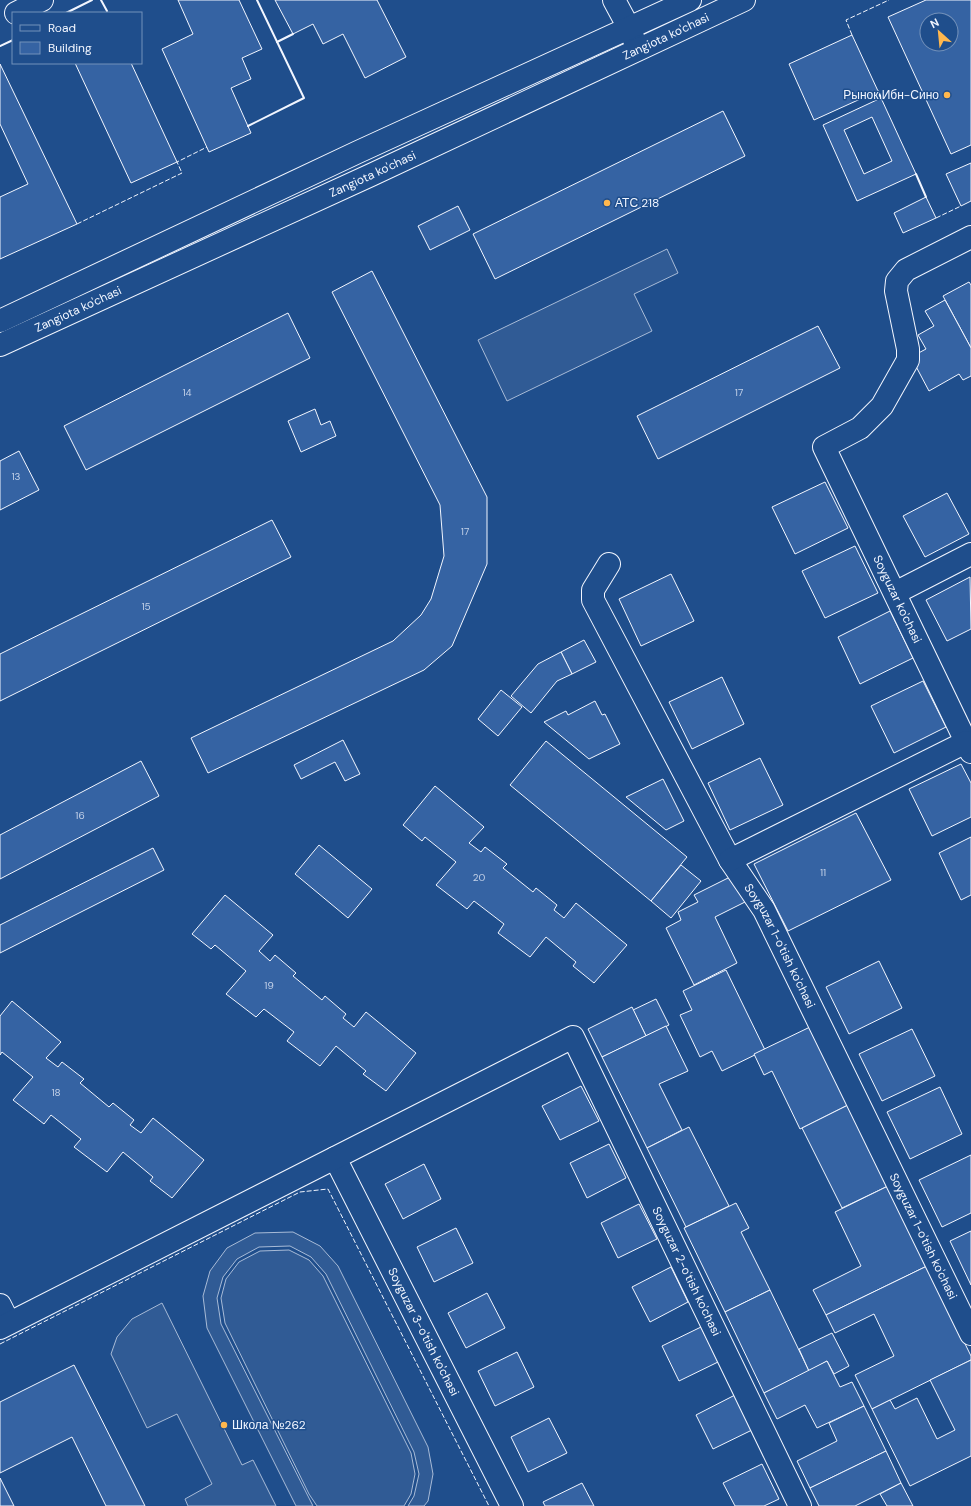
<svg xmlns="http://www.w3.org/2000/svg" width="971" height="1506" viewBox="0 0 971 1506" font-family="'DM Sans',sans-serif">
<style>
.built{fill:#305b95;stroke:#a8bbd7}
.building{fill:#3563a3;stroke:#f2f6ff;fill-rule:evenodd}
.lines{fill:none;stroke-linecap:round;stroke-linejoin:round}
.minor-casing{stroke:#f2f6ff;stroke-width:24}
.major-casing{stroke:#f2f6ff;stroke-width:24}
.minor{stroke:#1f4e8c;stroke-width:22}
.major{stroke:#1f4e8c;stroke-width:22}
.fence{stroke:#f2f6ff;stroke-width:1;stroke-dasharray:5 2;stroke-linecap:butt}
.wall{stroke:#f2f6ff;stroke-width:2}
.poi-dot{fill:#ffb74d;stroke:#1f4e8c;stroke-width:1.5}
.labels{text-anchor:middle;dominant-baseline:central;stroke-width:3;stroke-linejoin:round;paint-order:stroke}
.number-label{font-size:10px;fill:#c3d1e8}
.street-label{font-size:12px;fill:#f2f6ff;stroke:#1f4e8c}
.poi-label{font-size:12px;fill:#f2f6ff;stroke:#1f4e8c;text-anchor:start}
</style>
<rect width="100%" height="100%" fill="#1f4e8c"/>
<g class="built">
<path d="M 667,249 L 678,273 L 634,294 L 652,331 L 507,401 L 478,340 Z"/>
<path d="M 293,1232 L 320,1246 L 338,1266 L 428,1447 L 433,1474 L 428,1501 L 424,1506 L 408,1506 L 414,1496 L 419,1474 L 414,1452 L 326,1274 L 311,1257 L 290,1246 L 259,1247 L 237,1259 L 223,1277 L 217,1298 L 221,1324 L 313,1506 L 296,1506 L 207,1328 L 203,1296 L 210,1271 L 227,1248 L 255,1233 Z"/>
<path d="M 289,1250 L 309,1260 L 323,1276 L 411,1453 L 415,1474 L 411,1494 L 404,1506 L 317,1506 L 309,1494 L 225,1323 L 221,1298 L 226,1279 L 239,1262 L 260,1251 Z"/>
<path d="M 162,1303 L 242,1465 L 253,1460 L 276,1506 L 188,1506 L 185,1499 L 212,1484 L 177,1414 L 147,1428 L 111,1354 L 117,1337 L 132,1319 Z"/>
</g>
<g class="building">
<path d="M 178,0 L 239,0 L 262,49 L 242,58 L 251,79 L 231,88 L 251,133 L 209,152 L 162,49 L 193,34 Z"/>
<path d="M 275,0 L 377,0 L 406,57 L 365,78 L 343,34 L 323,44 L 313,24 L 293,34 Z"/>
<path d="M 926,0 L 971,0 L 971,145 L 951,154 L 888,17 ZM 927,20 L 951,20 L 951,44 L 927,44 Z"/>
<path d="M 852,35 L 878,91 L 814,120 L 789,64 Z"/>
<path d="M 75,63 L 131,63 L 177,162 L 131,183 Z"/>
<path d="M 0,64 L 77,224 L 0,259 L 0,197 L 28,184 L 0,124 Z"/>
<path d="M 881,98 L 916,174 L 857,201 L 823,125 ZM 872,117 L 892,161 L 864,174 L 844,130 Z"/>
<path d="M 723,111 L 745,156 L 495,279 L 473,234 Z"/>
<path d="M 971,163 L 971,201 L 961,206 L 946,174 Z"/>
<path d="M 926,197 L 936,218 L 903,233 L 894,213 Z"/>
<path d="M 458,206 L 470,230 L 430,250 L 418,226 Z"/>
<path d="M 372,271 L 487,497 L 487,564 L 452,646 L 424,670 L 208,773 L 191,738 L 393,641 L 421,615 L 431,599 L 444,556 L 440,505 L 332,292 Z"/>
<path d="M 969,282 L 971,285 L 971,348 L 943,296 Z"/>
<path d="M 945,300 L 971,348 L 971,376 L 963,380 L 959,374 L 929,391 L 911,357 L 926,349 L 918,335 L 934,326 L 925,311 Z"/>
<path d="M 288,313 L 310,358 L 86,470 L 64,426 Z"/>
<path d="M 818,326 L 840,368 L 658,459 L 637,416 Z"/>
<path d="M 315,409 L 321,425 L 330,421 L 336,436 L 301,452 L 288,421 Z"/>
<path d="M 19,451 L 39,490 L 0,510 L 0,461 Z"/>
<path d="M 825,482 L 848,528 L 795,554 L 772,507 Z"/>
<path d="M 947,493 L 969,534 L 925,557 L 903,516 Z"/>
<path d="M 272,520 L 291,557 L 0,701 L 0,654 Z"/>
<path d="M 855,546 L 878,593 L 825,618 L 802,571 Z"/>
<path d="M 671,574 L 694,621 L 641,646 L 619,599 Z"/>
<path d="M 970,577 L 971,629 L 947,641 L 926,600 Z"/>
<path d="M 890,611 L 913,658 L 860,684 L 838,637 Z"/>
<path d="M 584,640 L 596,662 L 572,674 L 561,652 Z"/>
<path d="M 561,652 L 572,674 L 557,681 L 531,713 L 511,696 L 538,664 Z"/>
<path d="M 722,677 L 744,724 L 692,749 L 669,702 Z"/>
<path d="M 923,681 L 946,727 L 894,753 L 871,706 Z"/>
<path d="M 501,690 L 522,707 L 498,736 L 478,719 Z"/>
<path d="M 595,701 L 602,715 L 605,714 L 620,744 L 589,759 L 544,722 L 566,711 L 568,715 Z"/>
<path d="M 343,740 L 360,774 L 345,781 L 335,762 L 301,779 L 294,765 Z"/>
<path d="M 546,741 L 687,857 L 651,901 L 510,785 Z"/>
<path d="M 760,758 L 783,805 L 730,830 L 708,783 Z"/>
<path d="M 141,761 L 159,796 L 0,879 L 0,835 Z"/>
<path d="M 961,764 L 971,783 L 971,817 L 932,836 L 909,789 Z"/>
<path d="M 663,779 L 684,821 L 666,830 L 626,797 Z"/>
<path d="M 435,786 L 484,827 L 469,843 L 481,852 L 485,847 L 507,864 L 503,868 L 533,892 L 536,888 L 557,905 L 554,910 L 564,918 L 576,903 L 627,945 L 594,983 L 573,966 L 576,962 L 546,937 L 530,957 L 498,933 L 504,924 L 474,901 L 467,909 L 436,885 L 456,862 L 425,837 L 422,841 L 403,825 Z"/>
<path d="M 856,813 L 891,880 L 788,931 L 754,864 Z"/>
<path d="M 971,837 L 971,895 L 961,900 L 939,853 Z"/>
<path d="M 319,845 L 372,889 L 348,918 L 295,874 Z"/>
<path d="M 153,848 L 164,870 L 0,953 L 0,925 Z"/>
<path d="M 681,865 L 701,881 L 671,918 L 651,901 Z"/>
<path d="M 734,875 L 747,901 L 715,917 L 737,963 L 694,985 L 666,928 L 681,920 L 678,912 L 698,902 L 694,895 Z"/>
<path d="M 225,895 L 273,935 L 259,951 L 270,961 L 275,955 L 296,973 L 293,976 L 322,1000 L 325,996 L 346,1014 L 343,1018 L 354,1027 L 366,1012 L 416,1053 L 386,1091 L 363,1074 L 366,1071 L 336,1046 L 320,1066 L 287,1041 L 294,1032 L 264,1009 L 256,1017 L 226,994 L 246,971 L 215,945 L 211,949 L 192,934 Z"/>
<path d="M 879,961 L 902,1008 L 849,1034 L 826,987 Z"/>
<path d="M 726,970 L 765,1050 L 722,1071 L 712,1051 L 700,1057 L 680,1015 L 692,1010 L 683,991 Z"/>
<path d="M 656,999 L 669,1025 L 646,1036 L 633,1010 Z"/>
<path d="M 12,1001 L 61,1042 L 46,1058 L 58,1067 L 62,1062 L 84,1079 L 80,1083 L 109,1107 L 113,1103 L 134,1120 L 130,1125 L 141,1133 L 153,1118 L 204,1160 L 172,1198 L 150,1181 L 153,1177 L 123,1152 L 107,1172 L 74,1147 L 81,1139 L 51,1115 L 44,1124 L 13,1100 L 33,1077 L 2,1052 L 0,1055 L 0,1016 Z"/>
<path d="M 632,1007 L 646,1036 L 602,1057 L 588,1029 Z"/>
<path d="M 666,1026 L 688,1071 L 659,1084 L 682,1130 L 647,1148 L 602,1057 Z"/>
<path d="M 810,1027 L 848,1105 L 800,1129 L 772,1071 L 764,1075 L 754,1054 Z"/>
<path d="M 912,1029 L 935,1076 L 882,1101 L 859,1054 Z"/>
<path d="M 581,1086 L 599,1121 L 560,1140 L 542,1106 Z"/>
<path d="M 940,1087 L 962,1134 L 910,1159 L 887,1112 Z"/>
<path d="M 848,1105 L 888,1186 L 842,1208 L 802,1128 Z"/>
<path d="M 689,1127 L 729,1206 L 686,1227 L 647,1148 Z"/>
<path d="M 609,1144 L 626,1178 L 587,1198 L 570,1163 Z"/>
<path d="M 971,1155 L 971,1213 L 942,1227 L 919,1180 Z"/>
<path d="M 424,1164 L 441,1199 L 403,1219 L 385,1184 Z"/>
<path d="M 888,1186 L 927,1266 L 826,1315 L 813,1290 L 861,1266 L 835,1212 Z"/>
<path d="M 736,1203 L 749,1228 L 741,1232 L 770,1290 L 725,1312 L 684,1228 Z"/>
<path d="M 639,1204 L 657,1239 L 618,1258 L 601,1223 Z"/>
<path d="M 456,1228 L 473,1263 L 434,1282 L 417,1247 Z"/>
<path d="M 971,1231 L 971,1285 L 950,1241 Z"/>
<path d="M 927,1266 L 971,1356 L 971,1360 L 872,1409 L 855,1375 L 894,1356 L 874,1314 L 835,1333 L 826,1315 Z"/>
<path d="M 671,1267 L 688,1302 L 650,1322 L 632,1287 Z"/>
<path d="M 770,1290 L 809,1371 L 764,1393 L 725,1312 Z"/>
<path d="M 487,1293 L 505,1328 L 466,1348 L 448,1313 Z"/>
<path d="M 701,1327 L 718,1362 L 679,1381 L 662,1346 Z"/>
<path d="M 832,1333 L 849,1366 L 834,1374 L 827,1361 L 809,1371 L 799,1349 Z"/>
<path d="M 517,1352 L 534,1387 L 495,1406 L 478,1371 Z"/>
<path d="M 971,1360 L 971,1456 L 910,1486 L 872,1409 L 890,1400 L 895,1409 L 917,1398 L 937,1439 L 955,1430 L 930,1380 Z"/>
<path d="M 827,1361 L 840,1387 L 852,1382 L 864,1406 L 817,1428 L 805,1405 L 777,1419 L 764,1393 Z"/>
<path d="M 74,1365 L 132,1480 L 145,1506 L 106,1506 L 72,1437 L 0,1473 L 0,1402 Z"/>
<path d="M 735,1395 L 752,1430 L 713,1449 L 696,1415 Z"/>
<path d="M 864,1406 L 886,1451 L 810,1488 L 797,1461 L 837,1441 L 829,1423 Z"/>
<path d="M 549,1418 L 567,1453 L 528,1472 L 511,1437 Z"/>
<path d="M 886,1451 L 901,1483 L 855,1506 L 819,1506 L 810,1488 Z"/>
<path d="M 762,1464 L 779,1499 L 764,1506 L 735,1506 L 723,1483 Z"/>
<path d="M 0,1478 L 14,1506 L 0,1506 Z"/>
<path d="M 582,1483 L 594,1506 L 545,1506 L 543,1502 Z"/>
<path d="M 901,1483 L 913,1506 L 887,1506 L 880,1494 Z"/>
</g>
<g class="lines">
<g class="minor-casing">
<g id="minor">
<path d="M 614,0 L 629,28 L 638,49"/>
<path d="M 16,13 L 42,0"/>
<path id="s1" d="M 971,237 L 906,270 L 897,281 L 896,291 L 908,349 L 908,360 L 882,406 L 860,428 L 824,447 L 971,752"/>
<path id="s2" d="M 609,564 L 593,590 L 593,600 L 730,860 L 764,910 L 971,1334"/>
<path d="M 895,593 L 971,554"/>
<path d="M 730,860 L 966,742"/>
<path id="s3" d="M 335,1158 L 512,1506"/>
<path d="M 0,1305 L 9,1323"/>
<path id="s4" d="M 0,1328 L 573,1037 L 800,1506"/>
</g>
</g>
<g class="major-casing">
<g id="major">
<path d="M 0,321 L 358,152 L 690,0"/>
<path id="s5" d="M 0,345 L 371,175 L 744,0"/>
</g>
</g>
<use href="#minor" class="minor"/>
<use href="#major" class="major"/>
<g class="fence">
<path d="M 852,35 L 846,20 L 889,0"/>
<path d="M 936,218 L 961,206"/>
<path d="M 77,224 L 182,173 L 177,162 L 207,147"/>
<path d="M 0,1344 L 300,1192 L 328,1189 L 489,1506"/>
</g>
<g class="wall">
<path d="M 101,0 L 107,11"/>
<path d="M 66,13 L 92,0"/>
<path d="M 277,42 L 293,34"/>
<path d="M 0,46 L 13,40"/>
<path d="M 878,91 L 881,98"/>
<path d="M 248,126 L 304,98 L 257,0"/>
<path d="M 916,174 L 926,197"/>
</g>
</g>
<g class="poi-dot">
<circle cx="947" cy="95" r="4"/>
<circle cx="607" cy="203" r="4"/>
<circle cx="224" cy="1425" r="4"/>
</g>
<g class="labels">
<g class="number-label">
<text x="187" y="392">14</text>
<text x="739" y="392">17</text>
<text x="16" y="476">13</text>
<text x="465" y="531">17</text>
<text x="146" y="606">15</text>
<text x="80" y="815">16</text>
<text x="823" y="872">11</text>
<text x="479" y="877">20</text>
<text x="269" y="985">19</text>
<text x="56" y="1092">18</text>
</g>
<g class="street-label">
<text stroke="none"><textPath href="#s5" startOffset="734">Zangiota ko'chasi</textPath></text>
<text stroke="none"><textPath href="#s5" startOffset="410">Zangiota ko'chasi</textPath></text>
<text stroke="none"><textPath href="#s5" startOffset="86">Zangiota ko'chasi</textPath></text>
<text stroke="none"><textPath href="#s1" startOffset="461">Soyguzar ko'chasi</textPath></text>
<text stroke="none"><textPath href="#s2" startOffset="434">Soyguzar 1-o'tish ko'chasi</textPath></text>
<text stroke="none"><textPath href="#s2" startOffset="758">Soyguzar 1-o'tish ko'chasi</textPath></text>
<text stroke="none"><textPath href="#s4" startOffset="903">Soyguzar 2-o'tish ko'chasi</textPath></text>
<text stroke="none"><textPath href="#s3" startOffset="195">Soyguzar 3-o'tish ko'chasi</textPath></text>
</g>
<g class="poi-label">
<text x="939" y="95" text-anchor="end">Рынок Ибн-Сино</text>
<text x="615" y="203">АТС 218</text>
<text x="232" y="1425">Школа №262</text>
</g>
</g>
<rect x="12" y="12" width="130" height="52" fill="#1f4e8c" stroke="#7391ba"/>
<rect x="20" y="25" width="20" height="6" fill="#1f4e8c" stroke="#7391ba"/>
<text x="48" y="32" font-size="12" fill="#f2f6ff">Road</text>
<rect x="20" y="42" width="20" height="12" fill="#3563a3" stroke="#7391ba"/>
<text x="48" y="52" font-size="12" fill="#f2f6ff">Building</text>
<g transform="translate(939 32) rotate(333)"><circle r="19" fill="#1f4e8c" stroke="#7391ba"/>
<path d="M0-3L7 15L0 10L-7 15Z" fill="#ffb74d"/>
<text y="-6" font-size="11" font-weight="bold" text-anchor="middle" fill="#f2f6ff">N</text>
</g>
</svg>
